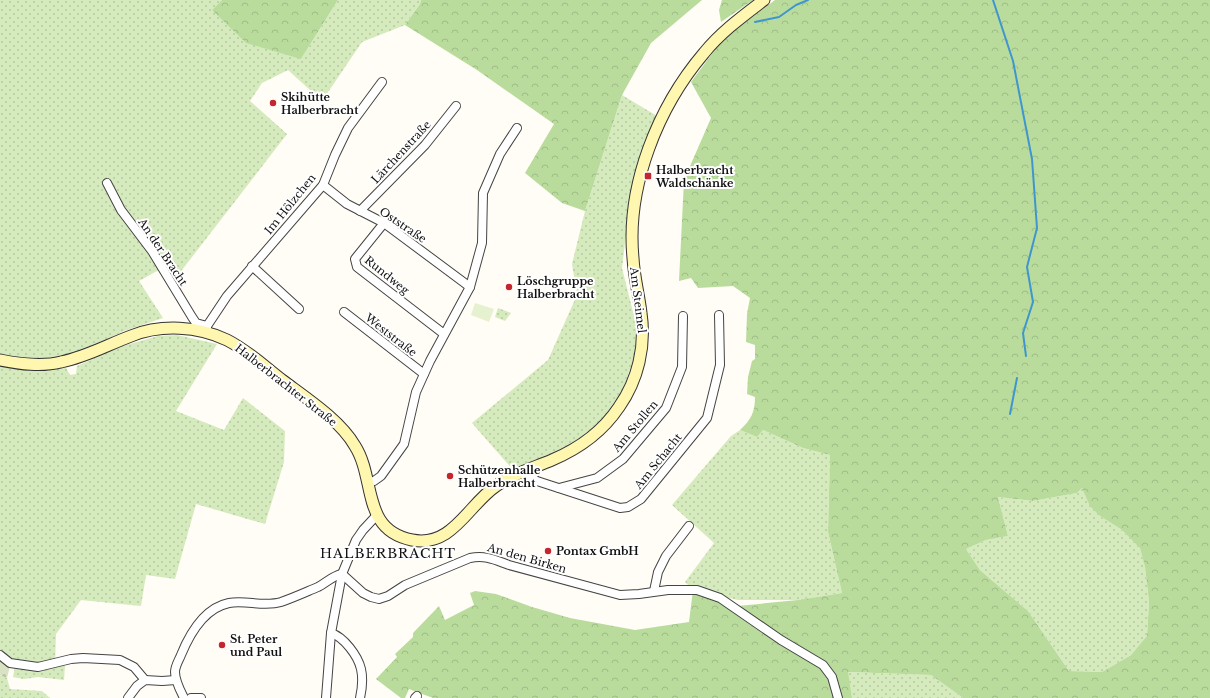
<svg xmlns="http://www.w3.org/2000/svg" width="1210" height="698" viewBox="0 0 1210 698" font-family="'Libre Baskerville',serif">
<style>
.grass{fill:url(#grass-dots)}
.forest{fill:url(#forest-crowns);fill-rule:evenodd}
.cemetery{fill:url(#cemetery-stones)}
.pitch{fill:#e6f2cf}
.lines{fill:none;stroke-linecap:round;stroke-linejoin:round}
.stream{stroke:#3f96cf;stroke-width:2}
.minor-casing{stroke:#444;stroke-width:10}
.secondary-casing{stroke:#333;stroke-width:13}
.minor{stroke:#fff;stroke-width:8}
.secondary{stroke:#fff6b0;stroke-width:11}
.poi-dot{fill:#c4262e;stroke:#fff;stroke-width:1.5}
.labels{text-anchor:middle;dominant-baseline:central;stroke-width:4;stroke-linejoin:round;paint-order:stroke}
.poi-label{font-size:11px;font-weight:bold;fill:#111;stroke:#fff;text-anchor:start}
.street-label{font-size:11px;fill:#111;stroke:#fff}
.quarter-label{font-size:13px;letter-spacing:1px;fill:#111;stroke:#fff}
</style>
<defs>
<pattern id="grass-dots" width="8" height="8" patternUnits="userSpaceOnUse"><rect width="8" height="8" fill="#d5ebbd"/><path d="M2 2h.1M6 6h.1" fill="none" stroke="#b6c8a1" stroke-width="1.8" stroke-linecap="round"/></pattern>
<pattern id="forest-crowns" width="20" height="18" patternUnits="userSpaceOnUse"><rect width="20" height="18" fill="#b9dc9c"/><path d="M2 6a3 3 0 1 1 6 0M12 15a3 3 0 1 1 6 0" fill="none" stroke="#9ebc85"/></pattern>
<pattern id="cemetery-stones" width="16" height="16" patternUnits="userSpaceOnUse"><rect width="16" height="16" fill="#d9e3c4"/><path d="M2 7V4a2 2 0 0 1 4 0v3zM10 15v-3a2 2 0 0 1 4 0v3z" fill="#b9c2a7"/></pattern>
</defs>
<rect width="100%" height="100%" fill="#fffdf5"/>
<g class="grass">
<path d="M 0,0 L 222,0 L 212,10 L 301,59 L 338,0 L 421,0 L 420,4 L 405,25 L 362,42 L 322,101 L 288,70 L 262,83 L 250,101 L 287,134 L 175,279 L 166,266 L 139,281 L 163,318 L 124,331 L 97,344 L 66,356 L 31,359 L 0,354 Z"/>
<path d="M 622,95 L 657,116 L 641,156 L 629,209 L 622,268 L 636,324 L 635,354 L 624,387 L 611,412 L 573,444 L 558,452 L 513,470 L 472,423 L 548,360 L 577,295 L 572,264 L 585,211 Z"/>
<path d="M 498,308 L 511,313 L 505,321 L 495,317 Z"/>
<path d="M 177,335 L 217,344 L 176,411 L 224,430 L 243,398 L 285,431 L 284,462 L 265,524 L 196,504 L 175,579 L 146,575 L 141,606 L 81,600 L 56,634 L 55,665 L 65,666 L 64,680 L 38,677 L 24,679 L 13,677 L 15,667 L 0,659 L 0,366 L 13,369 L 66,368 L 70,375 L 76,374 L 77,366 L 119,347 L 158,336 Z"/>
<path d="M 740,430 L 757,437 L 763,430 L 803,448 L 830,455 L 828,532 L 842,593 L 798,600 L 738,600 L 693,590 L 685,582 L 714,543 L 672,505 L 731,436 Z"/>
<path d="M 1082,488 L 1100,516 L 1122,530 L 1140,547 L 1145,567 L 1149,602 L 1147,637 L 1131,655 L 1102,672 L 1069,671 L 1028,611 L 980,570 L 966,549 L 986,540 L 1008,536 L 998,497 L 1033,501 L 1077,493 Z"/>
<path d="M 847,672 L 931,675 L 963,698 L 852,698 Z"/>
<path d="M 0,675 L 7,678 L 10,689 L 42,691 L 50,698 L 0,698 Z"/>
</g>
<g class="forest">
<path d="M 222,0 L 338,0 L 301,59 L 246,43 L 212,10 Z"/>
<path d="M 421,0 L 702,0 L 651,43 L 622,95 L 585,211 L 562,203 L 525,173 L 554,124 L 477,70 L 405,25 L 420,4 Z"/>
<path d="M 722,0 L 753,0 L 721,22 L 719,10 Z"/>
<path d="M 775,0 L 1210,0 L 1210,698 L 963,698 L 931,675 L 848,672 L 852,698 L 433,698 L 409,689 L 405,698 L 401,698 L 376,679 L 397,657 L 395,654 L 413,637 L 413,633 L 439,606 L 445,620 L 474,605 L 470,593 L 475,591 L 496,594 L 532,607 L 570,618 L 635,630 L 689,622 L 693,590 L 738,606 L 798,600 L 842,593 L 828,532 L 830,455 L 803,448 L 763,430 L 757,437 L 740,430 C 751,420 755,412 755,397 L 747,394 L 748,377 L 752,361 L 755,359 L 755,345 L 746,342 L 747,314 L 750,298 L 733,286 L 698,288 L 691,278 L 679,281 L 684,180 L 711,118 L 691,82 L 723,39 ZM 1082,488 L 1090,506 L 1100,516 L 1122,530 L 1140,548 L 1145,567 L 1149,602 L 1147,636 L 1131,655 L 1102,672 L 1069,671 L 1028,611 L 980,570 L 966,549 L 986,540 L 1008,536 L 998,497 L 1033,501 L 1077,493 Z"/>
</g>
<path class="cemetery" d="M 0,659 L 10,666 L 7,678 L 0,675 Z"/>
<path class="pitch" d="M 475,303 L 494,309 L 489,322 L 471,315 Z"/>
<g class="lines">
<g class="stream">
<path d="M 993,0 L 1013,61 L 1032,159 L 1037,228 L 1027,267 L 1033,302 L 1023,333 L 1026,356"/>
<path d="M 755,22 L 779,17 L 796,5 L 808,0"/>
<path d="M 1010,414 L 1017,378"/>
</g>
<g class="minor-casing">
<g id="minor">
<path d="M 107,183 L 121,210 L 152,251 L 192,317 L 196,323 L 207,326"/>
<path d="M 323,185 L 347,204 L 384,223 L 470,287"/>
<path d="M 360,211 L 425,145 L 456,106"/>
<path d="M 384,223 L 355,259 L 357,267 L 444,334"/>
<path d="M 252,266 L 299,309"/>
<path d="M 344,312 L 424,374"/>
<path d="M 207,333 L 207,326 L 227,296 L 323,185 L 335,155 L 348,128 L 382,82"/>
<path d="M 526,470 L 528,475 L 537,481 L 620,508 L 628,507 L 641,499 L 707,418 L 720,365 L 719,315"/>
<path d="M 368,482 L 374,481 L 381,476 L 404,444 L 416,392 L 430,361 L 470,287 L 482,243 L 483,193 L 500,154 L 517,128"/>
<path d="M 559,488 L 597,478 L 623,459 L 666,408 L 682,367 L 683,316"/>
<path d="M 342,574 L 363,593 L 371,597 L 379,599 L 388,596 L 405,585 L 470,558 C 486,555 495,560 509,565 L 620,595 L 639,594 L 668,590 L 697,590 L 720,598 L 781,640 L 823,665 L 832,677 L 838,698"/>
<path d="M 654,591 L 658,572 L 666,556 L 689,526"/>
<path d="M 331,633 C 344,637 358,656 361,669 C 363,678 362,689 360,698"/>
<path d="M 0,655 L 10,663 L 38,667 L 71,659 L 83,658 L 120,660 L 134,667 L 145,680"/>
<path d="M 128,698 L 137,686 L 145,680 L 162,681 L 176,680"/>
<path d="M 184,698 C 180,690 175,681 175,672 C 175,666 179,660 181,655 C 190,633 204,608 229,603 C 246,600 264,607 281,602 C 293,598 306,592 318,587 C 326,583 332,576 342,574"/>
<path d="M 191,698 L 201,698"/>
<path d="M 326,698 L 331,633 L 342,574 L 356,540 L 363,530 L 377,515"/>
<path d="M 415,698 L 417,696"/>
</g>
</g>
<g class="secondary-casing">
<path id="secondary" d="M 0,360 C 20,364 41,367 61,362 C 86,357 107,345 131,336 C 161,324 198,326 227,340 C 247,350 264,366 282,380 C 306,398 340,420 355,446 C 376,479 361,530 412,540 C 452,548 468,505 496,486 C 512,474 533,468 552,460 C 578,449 603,431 619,407 C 638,380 646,346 641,313 C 639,295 634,277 633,258 C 626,186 658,107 704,53 C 721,32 743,16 764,0"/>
</g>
<use href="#minor" class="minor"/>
<use href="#secondary" class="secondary"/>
</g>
<g class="poi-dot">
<circle cx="273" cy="103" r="4"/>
<rect x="644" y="172" width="8" height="8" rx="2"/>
<circle cx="509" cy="287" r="4"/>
<circle cx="450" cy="476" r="4"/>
<circle cx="548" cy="551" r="4"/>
<circle cx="222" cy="645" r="4"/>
</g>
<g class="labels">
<g class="poi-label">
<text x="281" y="97">Skihütte<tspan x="281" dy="13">Halberbracht</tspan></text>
<text x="656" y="170">Halberbracht<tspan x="656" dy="13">Waldschänke</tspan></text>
<text x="517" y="281">Löschgruppe<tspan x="517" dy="13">Halberbracht</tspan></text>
<text x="458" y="470">Schützenhalle<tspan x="458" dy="13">Halberbracht</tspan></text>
<text x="556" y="551">Pontax GmbH</text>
<text x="230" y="639">St. Peter<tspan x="230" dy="13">und Paul</tspan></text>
</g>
<g class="street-label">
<text transform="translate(401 152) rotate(-47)">Lärchenstraße</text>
<text transform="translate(290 204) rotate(-51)">Im Hölzchen</text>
<text transform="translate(403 225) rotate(34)">Oststraße</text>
<text transform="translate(163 252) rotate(56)">An der Bracht</text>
<text transform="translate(387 275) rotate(39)">Rundweg</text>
<text transform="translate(638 300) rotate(83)">Am Steimel</text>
<text transform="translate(391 335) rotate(38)">Weststraße</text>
<text transform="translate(286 385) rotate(38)">Halberbrachter Straße</text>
<text transform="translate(635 426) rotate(-50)">Am Stollen</text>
<text transform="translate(658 461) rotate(-51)">Am Schacht</text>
<text transform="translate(527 558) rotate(16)">An den Birken</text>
</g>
<g class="quarter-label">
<text x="388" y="553">HALBERBRACHT</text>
</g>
</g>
</svg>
